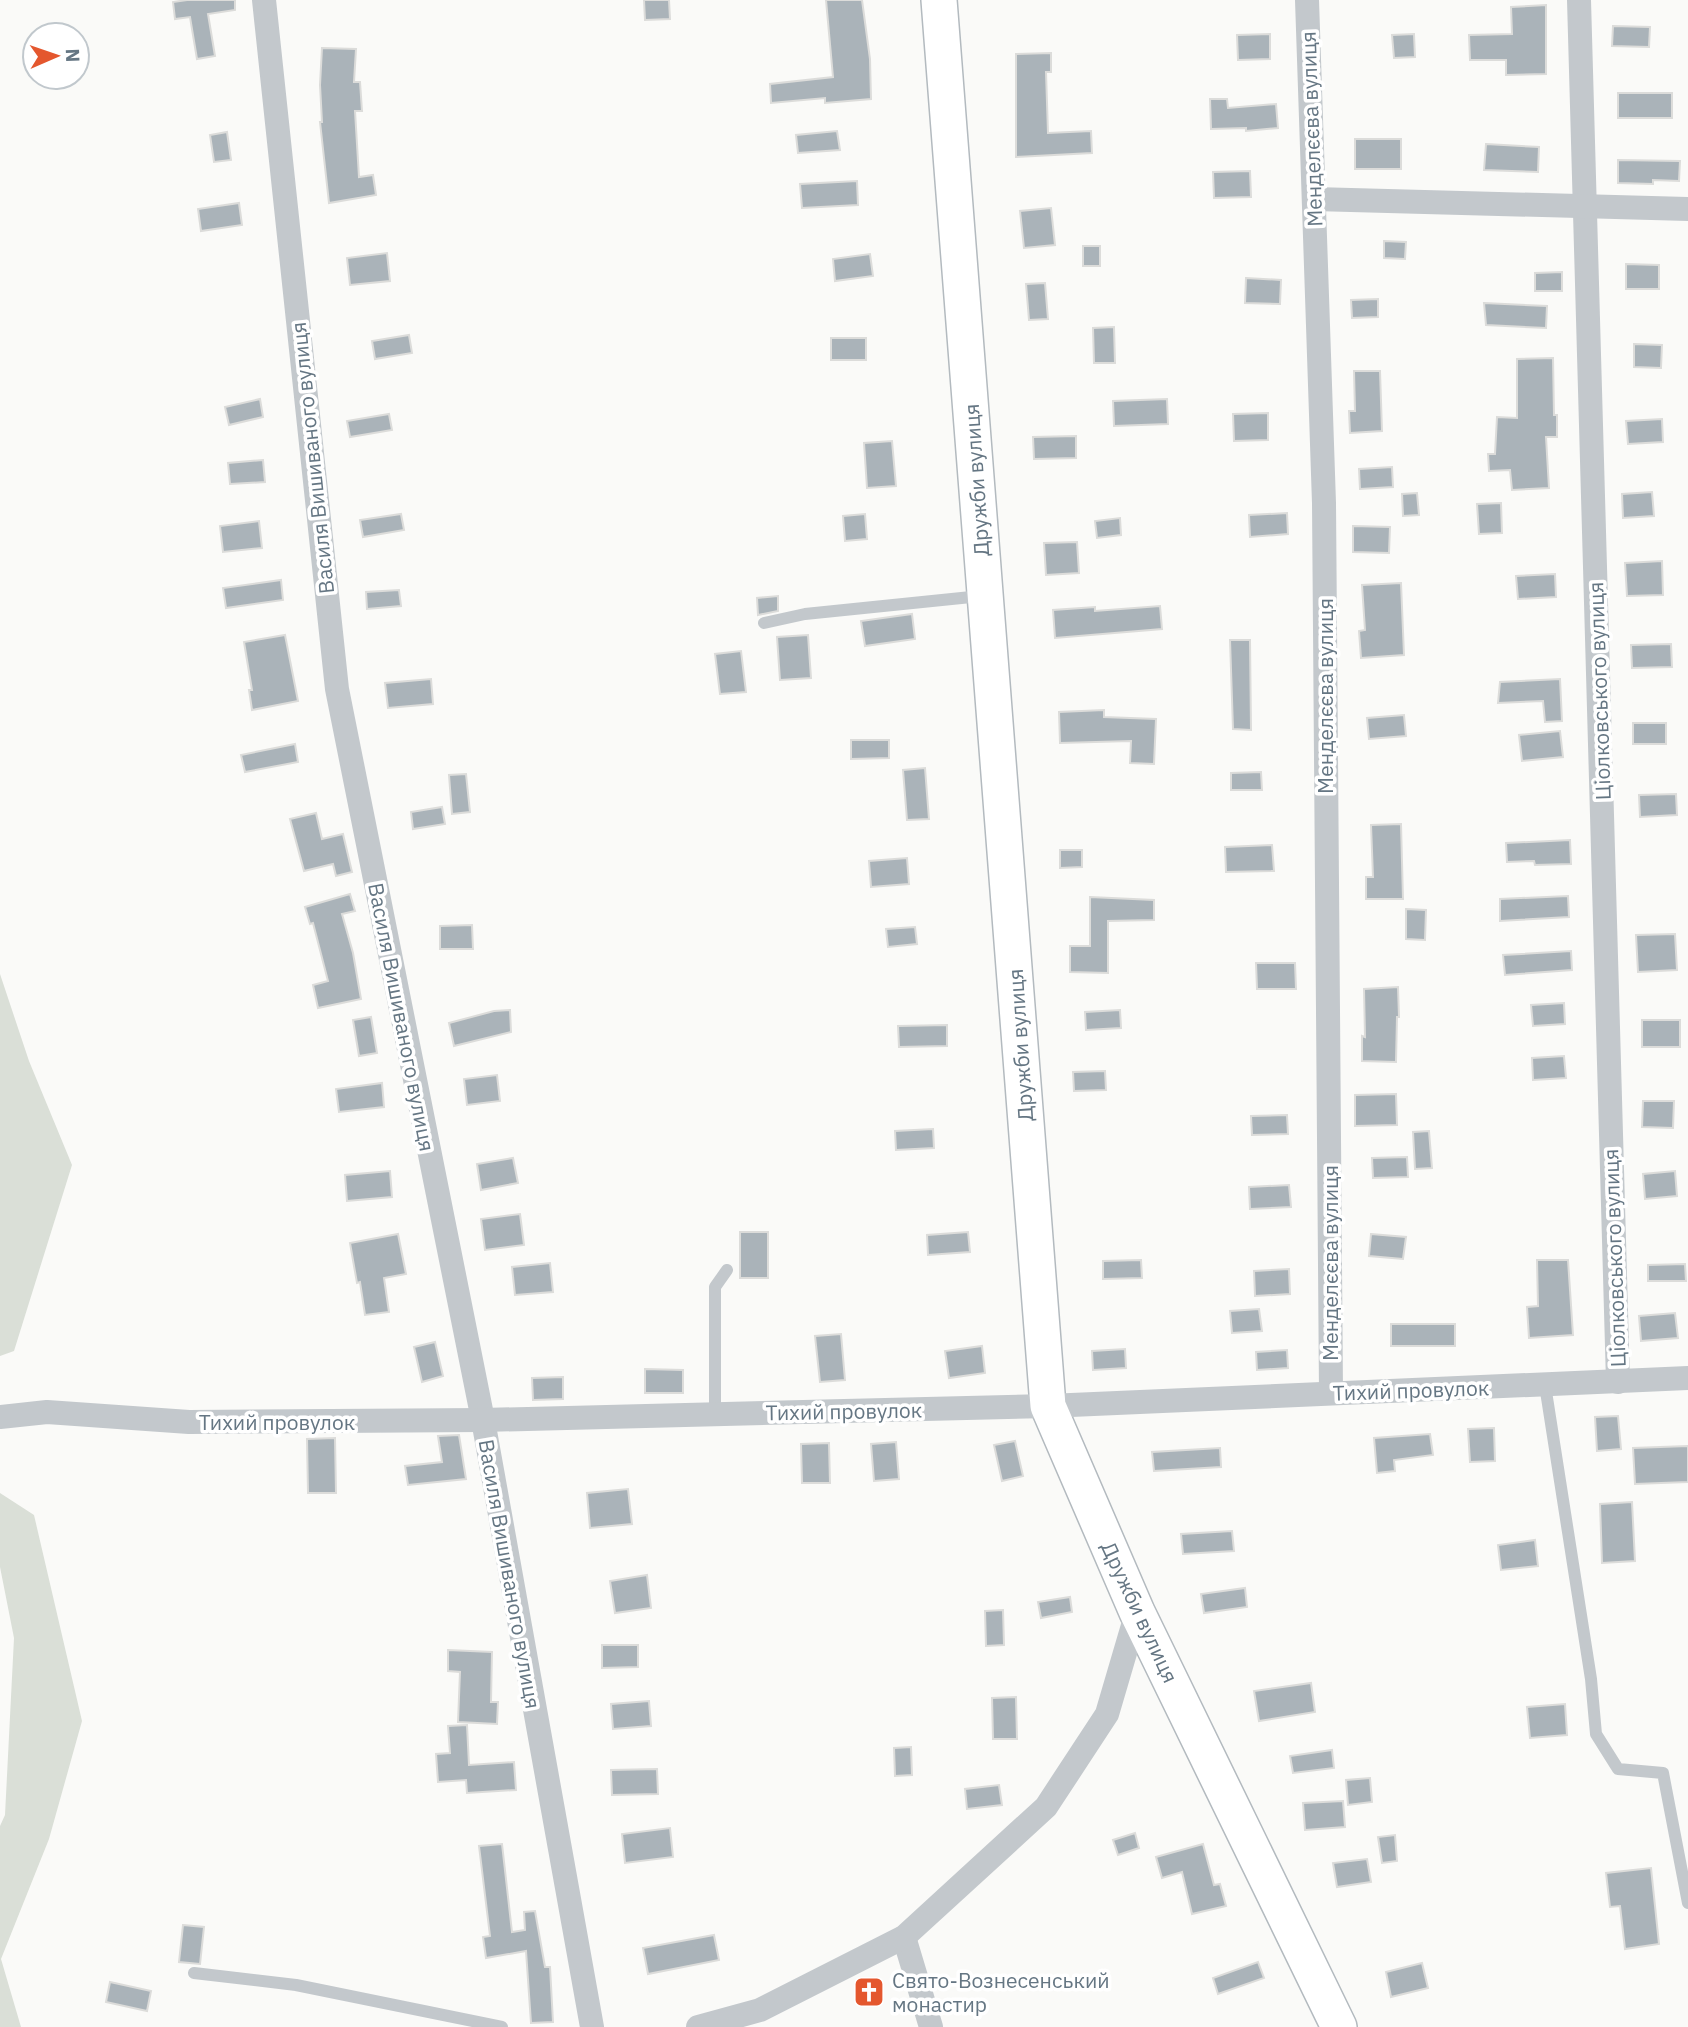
<svg xmlns="http://www.w3.org/2000/svg" width="1688" height="2027" viewBox="0 0 1688 2027" font-family="'IBM Plex Sans',sans-serif">
<style>
.green{fill:#dadfd7}
.building{fill:#aab3b9;stroke:#dcdcda;stroke-width:2}
.lines{fill:none;stroke-linecap:round;stroke-linejoin:round}
.secondary-casing{stroke:#b3babf;stroke-width:38}
.lane{stroke:#c3c8cc;stroke-width:12}
.street{stroke:#c3c8cc;stroke-width:24}
.secondary{stroke:#fff;stroke-width:35}
.labels{text-anchor:middle;dominant-baseline:central;stroke-width:7;stroke-linejoin:round;paint-order:stroke}
.street-label{font-size:21px;fill:#657683;stroke:#fff}
.poi-label{font-size:21px;fill:#657683;stroke:#fff;text-anchor:start}
</style>
<rect width="100%" height="100%" fill="#fafaf8"/>
<g class="green">
<path d="M 0,974 L 29,1061 L 72,1165 L 14,1351 L 0,1356 Z"/>
<path d="M 0,1493 L 34,1515 L 82,1721 L 49,1839 L 1,1959 L 21,2027 L 0,2027 L 0,1826 L 5,1815 L 14,1638 L 0,1567 Z"/>
</g>
<g class="building">
<path d="M 187,0 L 235,0 L 235,10 L 208,14 L 215,56 L 197,59 L 190,17 L 175,19 L 173,2 Z"/>
<path d="M 644,0 L 669,0 L 670,19 L 645,20 Z"/>
<path d="M 826,0 L 862,0 L 870,59 L 871,99 L 825,103 L 825,98 L 771,103 L 770,84 L 833,77 Z"/>
<path d="M 1546,5 L 1546,74 L 1506,75 L 1506,60 L 1470,60 L 1469,35 L 1512,34 L 1511,7 Z"/>
<path d="M 1613,26 L 1650,27 L 1649,47 L 1612,46 Z"/>
<path d="M 1270,34 L 1270,59 L 1238,60 L 1237,35 Z"/>
<path d="M 1414,34 L 1415,57 L 1394,58 L 1392,35 Z"/>
<path d="M 322,48 L 356,49 L 354,82 L 360,82 L 362,111 L 355,111 L 359,177 L 373,175 L 376,195 L 329,203 L 320,122 L 322,122 L 320,85 Z"/>
<path d="M 1051,53 L 1051,72 L 1046,72 L 1048,133 L 1091,131 L 1092,153 L 1016,157 L 1016,54 Z"/>
<rect x="1618" y="93" width="54" height="25"/>
<path d="M 1210,99 L 1227,99 L 1228,108 L 1276,104 L 1278,128 L 1246,131 L 1246,128 L 1211,129 Z"/>
<path d="M 837,131 L 840,150 L 798,153 L 796,135 Z"/>
<path d="M 227,132 L 231,160 L 214,162 L 210,135 Z"/>
<rect x="1355" y="139" width="46" height="30"/>
<path d="M 1486,144 L 1539,147 L 1538,172 L 1484,170 Z"/>
<path d="M 1618,160 L 1680,161 L 1679,181 L 1653,180 L 1653,184 L 1618,183 Z"/>
<path d="M 1250,171 L 1251,197 L 1214,198 L 1213,172 Z"/>
<path d="M 857,181 L 858,205 L 802,208 L 800,184 Z"/>
<path d="M 239,203 L 242,225 L 201,231 L 198,209 Z"/>
<path d="M 1051,208 L 1055,245 L 1024,248 L 1020,211 Z"/>
<path d="M 1384,241 L 1406,242 L 1405,259 L 1384,258 Z"/>
<rect x="1083" y="246" width="17" height="20"/>
<path d="M 387,253 L 390,281 L 350,285 L 347,258 Z"/>
<path d="M 870,254 L 873,276 L 835,281 L 833,259 Z"/>
<path d="M 1626,264 L 1659,265 L 1659,289 L 1626,289 Z"/>
<path d="M 1562,272 L 1562,291 L 1535,291 L 1535,273 Z"/>
<path d="M 1246,278 L 1281,280 L 1280,304 L 1245,303 Z"/>
<path d="M 1045,283 L 1048,319 L 1029,320 L 1026,284 Z"/>
<path d="M 1378,299 L 1378,317 L 1352,318 L 1351,300 Z"/>
<path d="M 1484,303 L 1547,306 L 1546,328 L 1486,325 Z"/>
<path d="M 1114,327 L 1115,363 L 1094,363 L 1093,328 Z"/>
<path d="M 409,335 L 412,353 L 375,359 L 372,341 Z"/>
<rect x="831" y="338" width="35" height="22"/>
<path d="M 1634,344 L 1662,345 L 1661,368 L 1634,367 Z"/>
<path d="M 1553,358 L 1554,415 L 1557,415 L 1557,437 L 1546,437 L 1549,488 L 1512,490 L 1510,470 L 1489,471 L 1488,454 L 1495,454 L 1497,417 L 1517,418 L 1517,359 Z"/>
<path d="M 1354,371 L 1380,371 L 1382,431 L 1350,433 L 1349,411 L 1355,411 Z"/>
<path d="M 260,399 L 263,417 L 229,425 L 225,407 Z"/>
<path d="M 1167,399 L 1168,424 L 1114,426 L 1113,401 Z"/>
<path d="M 1268,413 L 1268,440 L 1234,441 L 1233,414 Z"/>
<path d="M 389,414 L 392,430 L 350,437 L 347,421 Z"/>
<path d="M 1662,419 L 1663,442 L 1628,444 L 1626,421 Z"/>
<path d="M 1076,436 L 1076,458 L 1034,459 L 1033,437 Z"/>
<path d="M 892,441 L 896,486 L 867,488 L 864,443 Z"/>
<path d="M 263,460 L 265,482 L 230,484 L 228,463 Z"/>
<path d="M 1392,467 L 1393,487 L 1360,489 L 1359,469 Z"/>
<path d="M 1652,492 L 1654,516 L 1623,518 L 1622,494 Z"/>
<path d="M 1417,493 L 1419,515 L 1403,516 L 1402,494 Z"/>
<path d="M 1501,503 L 1502,533 L 1479,534 L 1477,504 Z"/>
<path d="M 1287,513 L 1288,534 L 1250,537 L 1249,515 Z"/>
<path d="M 401,514 L 404,530 L 363,537 L 360,520 Z"/>
<path d="M 865,514 L 867,539 L 845,541 L 843,516 Z"/>
<path d="M 1120,518 L 1121,535 L 1097,538 L 1095,521 Z"/>
<path d="M 259,521 L 262,548 L 223,552 L 220,526 Z"/>
<path d="M 1353,526 L 1390,527 L 1389,553 L 1353,552 Z"/>
<path d="M 1077,542 L 1079,573 L 1046,575 L 1044,543 Z"/>
<path d="M 1662,561 L 1663,595 L 1627,596 L 1625,563 Z"/>
<path d="M 1555,574 L 1556,597 L 1518,599 L 1516,576 Z"/>
<path d="M 281,580 L 283,600 L 226,608 L 223,588 Z"/>
<path d="M 1401,583 L 1404,655 L 1361,658 L 1359,631 L 1365,630 L 1362,585 Z"/>
<path d="M 399,590 L 401,606 L 367,609 L 366,592 Z"/>
<path d="M 778,596 L 778,611 L 758,615 L 757,598 Z"/>
<path d="M 1160,606 L 1162,629 L 1055,638 L 1053,610 L 1095,607 L 1095,611 Z"/>
<path d="M 912,614 L 915,639 L 865,646 L 861,621 Z"/>
<path d="M 285,635 L 298,701 L 252,710 L 249,690 L 252,690 L 244,642 Z"/>
<path d="M 808,635 L 811,678 L 780,680 L 777,637 Z"/>
<path d="M 1230,640 L 1250,640 L 1251,730 L 1233,729 Z"/>
<path d="M 1671,644 L 1672,667 L 1632,668 L 1631,645 Z"/>
<path d="M 741,651 L 746,692 L 720,694 L 715,654 Z"/>
<path d="M 431,679 L 433,704 L 388,708 L 385,683 Z"/>
<path d="M 1560,679 L 1562,721 L 1545,722 L 1543,701 L 1498,703 L 1500,682 Z"/>
<path d="M 1104,710 L 1104,717 L 1156,719 L 1154,764 L 1130,763 L 1131,741 L 1060,743 L 1059,712 Z"/>
<path d="M 1404,715 L 1406,736 L 1369,739 L 1367,718 Z"/>
<rect x="1633" y="723" width="33" height="21"/>
<path d="M 1560,731 L 1563,757 L 1522,761 L 1519,735 Z"/>
<path d="M 851,740 L 889,740 L 889,758 L 851,759 Z"/>
<path d="M 295,744 L 298,762 L 245,772 L 241,755 Z"/>
<path d="M 925,768 L 929,819 L 907,820 L 903,770 Z"/>
<path d="M 1261,772 L 1262,790 L 1231,790 L 1231,773 Z"/>
<path d="M 466,774 L 470,812 L 452,814 L 449,775 Z"/>
<path d="M 1676,794 L 1677,815 L 1640,817 L 1639,795 Z"/>
<path d="M 442,807 L 445,824 L 413,829 L 411,812 Z"/>
<path d="M 316,813 L 322,839 L 343,834 L 352,872 L 336,876 L 333,864 L 304,871 L 290,819 Z"/>
<path d="M 1401,824 L 1403,899 L 1366,899 L 1366,877 L 1373,877 L 1371,825 Z"/>
<path d="M 1570,840 L 1571,864 L 1535,865 L 1534,861 L 1507,862 L 1506,843 Z"/>
<path d="M 1272,845 L 1274,871 L 1226,872 L 1225,847 Z"/>
<path d="M 1060,850 L 1082,850 L 1082,867 L 1060,868 Z"/>
<path d="M 907,858 L 909,884 L 871,887 L 869,861 Z"/>
<path d="M 350,894 L 355,911 L 342,914 L 353,953 L 361,999 L 318,1008 L 313,985 L 328,981 L 313,923 L 310,924 L 305,907 Z"/>
<path d="M 1568,896 L 1569,917 L 1500,921 L 1500,899 Z"/>
<path d="M 1090,897 L 1154,900 L 1154,920 L 1108,921 L 1108,973 L 1070,972 L 1070,946 L 1090,946 Z"/>
<path d="M 1406,909 L 1426,910 L 1425,940 L 1406,939 Z"/>
<path d="M 472,925 L 473,949 L 440,949 L 440,926 Z"/>
<path d="M 915,927 L 917,944 L 888,947 L 886,929 Z"/>
<path d="M 1675,934 L 1677,970 L 1638,972 L 1636,935 Z"/>
<path d="M 1571,951 L 1572,970 L 1505,975 L 1503,955 Z"/>
<path d="M 1256,963 L 1295,963 L 1296,989 L 1257,989 Z"/>
<path d="M 1398,987 L 1399,1017 L 1397,1017 L 1396,1062 L 1362,1061 L 1362,1036 L 1365,1037 L 1364,989 Z"/>
<path d="M 1564,1003 L 1565,1024 L 1533,1026 L 1531,1005 Z"/>
<path d="M 510,1010 L 511,1032 L 454,1046 L 449,1023 L 494,1011 Z"/>
<path d="M 1120,1010 L 1121,1028 L 1086,1030 L 1085,1012 Z"/>
<path d="M 371,1017 L 377,1053 L 359,1056 L 353,1020 Z"/>
<rect x="1642" y="1020" width="38" height="27"/>
<path d="M 947,1025 L 947,1046 L 899,1047 L 898,1026 Z"/>
<path d="M 1564,1056 L 1566,1078 L 1533,1080 L 1532,1058 Z"/>
<path d="M 1105,1071 L 1106,1090 L 1074,1091 L 1073,1072 Z"/>
<path d="M 497,1075 L 500,1101 L 467,1105 L 464,1079 Z"/>
<path d="M 382,1083 L 384,1107 L 339,1112 L 336,1089 Z"/>
<path d="M 1396,1094 L 1397,1125 L 1355,1126 L 1355,1095 Z"/>
<path d="M 1643,1101 L 1674,1101 L 1673,1128 L 1642,1127 Z"/>
<path d="M 1287,1115 L 1288,1134 L 1252,1135 L 1251,1116 Z"/>
<path d="M 933,1129 L 934,1148 L 896,1150 L 895,1131 Z"/>
<path d="M 1429,1131 L 1432,1168 L 1415,1169 L 1413,1132 Z"/>
<path d="M 1407,1157 L 1408,1177 L 1373,1178 L 1372,1158 Z"/>
<path d="M 513,1158 L 518,1183 L 481,1190 L 477,1164 Z"/>
<path d="M 390,1171 L 392,1197 L 347,1201 L 345,1175 Z"/>
<path d="M 1675,1171 L 1677,1196 L 1645,1199 L 1643,1174 Z"/>
<path d="M 1289,1185 L 1291,1207 L 1250,1209 L 1249,1187 Z"/>
<path d="M 520,1214 L 524,1245 L 485,1250 L 481,1219 Z"/>
<rect x="740" y="1232" width="28" height="46"/>
<path d="M 968,1232 L 970,1252 L 928,1255 L 927,1235 Z"/>
<path d="M 398,1234 L 406,1274 L 384,1278 L 389,1312 L 365,1315 L 360,1282 L 357,1283 L 350,1243 Z"/>
<path d="M 1371,1234 L 1406,1237 L 1403,1259 L 1369,1256 Z"/>
<path d="M 1141,1260 L 1142,1278 L 1103,1279 L 1103,1261 Z"/>
<path d="M 1537,1260 L 1568,1260 L 1573,1335 L 1529,1338 L 1527,1307 L 1538,1306 Z"/>
<path d="M 550,1263 L 553,1292 L 515,1295 L 512,1267 Z"/>
<path d="M 1685,1264 L 1686,1281 L 1648,1281 L 1648,1265 Z"/>
<path d="M 1289,1269 L 1290,1294 L 1255,1296 L 1254,1271 Z"/>
<path d="M 1259,1309 L 1262,1331 L 1232,1333 L 1230,1311 Z"/>
<path d="M 1675,1313 L 1678,1338 L 1641,1341 L 1639,1316 Z"/>
<rect x="1391" y="1324" width="64" height="22"/>
<path d="M 841,1334 L 845,1380 L 820,1382 L 815,1336 Z"/>
<path d="M 435,1342 L 443,1376 L 422,1382 L 414,1347 Z"/>
<path d="M 982,1346 L 985,1373 L 949,1378 L 945,1351 Z"/>
<path d="M 1125,1349 L 1126,1368 L 1093,1370 L 1092,1351 Z"/>
<path d="M 1287,1350 L 1288,1368 L 1257,1370 L 1256,1352 Z"/>
<path d="M 645,1369 L 683,1370 L 683,1393 L 645,1393 Z"/>
<path d="M 563,1377 L 563,1399 L 533,1400 L 532,1378 Z"/>
<path d="M 1618,1416 L 1621,1449 L 1597,1451 L 1595,1417 Z"/>
<path d="M 1494,1428 L 1495,1461 L 1470,1462 L 1468,1429 Z"/>
<path d="M 1430,1434 L 1433,1455 L 1394,1460 L 1395,1471 L 1377,1473 L 1374,1438 Z"/>
<path d="M 459,1435 L 466,1479 L 408,1485 L 405,1466 L 442,1462 L 438,1436 Z"/>
<path d="M 335,1438 L 336,1493 L 308,1493 L 307,1439 Z"/>
<path d="M 1015,1441 L 1023,1476 L 1002,1481 L 994,1445 Z"/>
<path d="M 896,1442 L 899,1479 L 874,1481 L 871,1444 Z"/>
<path d="M 829,1443 L 830,1483 L 802,1483 L 801,1444 Z"/>
<path d="M 1688,1446 L 1688,1482 L 1635,1484 L 1633,1448 Z"/>
<path d="M 1220,1448 L 1221,1467 L 1154,1471 L 1152,1452 Z"/>
<path d="M 628,1489 L 632,1524 L 590,1528 L 587,1493 Z"/>
<path d="M 1632,1502 L 1635,1561 L 1602,1563 L 1600,1504 Z"/>
<path d="M 1232,1531 L 1234,1551 L 1183,1554 L 1181,1534 Z"/>
<path d="M 1535,1540 L 1538,1566 L 1501,1570 L 1498,1545 Z"/>
<path d="M 647,1575 L 651,1608 L 615,1613 L 610,1581 Z"/>
<path d="M 1245,1588 L 1247,1607 L 1204,1613 L 1201,1594 Z"/>
<path d="M 1070,1597 L 1072,1612 L 1041,1618 L 1038,1602 Z"/>
<path d="M 1003,1610 L 1004,1645 L 986,1646 L 985,1611 Z"/>
<path d="M 602,1645 L 638,1645 L 638,1667 L 602,1668 Z"/>
<path d="M 448,1650 L 492,1652 L 491,1702 L 498,1702 L 497,1724 L 458,1722 L 460,1672 L 448,1671 Z"/>
<path d="M 1311,1683 L 1315,1712 L 1259,1721 L 1254,1691 Z"/>
<path d="M 1016,1697 L 1017,1739 L 993,1739 L 992,1698 Z"/>
<path d="M 649,1701 L 651,1726 L 613,1729 L 611,1704 Z"/>
<path d="M 1565,1704 L 1567,1735 L 1530,1738 L 1527,1707 Z"/>
<path d="M 467,1725 L 469,1765 L 514,1762 L 516,1790 L 467,1793 L 466,1780 L 438,1782 L 436,1754 L 450,1753 L 448,1726 Z"/>
<path d="M 911,1747 L 912,1775 L 895,1776 L 894,1748 Z"/>
<path d="M 1332,1750 L 1334,1768 L 1293,1773 L 1290,1756 Z"/>
<path d="M 657,1769 L 658,1794 L 612,1795 L 611,1770 Z"/>
<path d="M 1370,1778 L 1372,1802 L 1348,1805 L 1346,1780 Z"/>
<path d="M 999,1785 L 1002,1805 L 967,1809 L 965,1789 Z"/>
<path d="M 1343,1801 L 1345,1827 L 1305,1830 L 1303,1803 Z"/>
<path d="M 670,1828 L 673,1857 L 625,1863 L 622,1834 Z"/>
<path d="M 1135,1833 L 1139,1848 L 1118,1855 L 1113,1840 Z"/>
<path d="M 1395,1835 L 1397,1861 L 1382,1863 L 1378,1837 Z"/>
<path d="M 502,1844 L 512,1932 L 525,1930 L 524,1912 L 535,1911 L 545,1967 L 550,1967 L 553,2022 L 531,2023 L 526,1951 L 486,1958 L 483,1937 L 490,1936 L 479,1846 Z"/>
<path d="M 1203,1844 L 1214,1885 L 1220,1884 L 1226,1906 L 1192,1914 L 1182,1872 L 1162,1878 L 1156,1857 Z"/>
<path d="M 1367,1859 L 1371,1882 L 1337,1887 L 1333,1863 Z"/>
<path d="M 1651,1868 L 1659,1944 L 1625,1949 L 1620,1906 L 1610,1907 L 1606,1873 Z"/>
<path d="M 183,1925 L 204,1927 L 200,1964 L 179,1962 Z"/>
<path d="M 714,1935 L 719,1960 L 648,1974 L 643,1948 Z"/>
<path d="M 1258,1962 L 1264,1978 L 1218,1994 L 1213,1978 Z"/>
<path d="M 1422,1963 L 1428,1988 L 1391,1997 L 1386,1972 Z"/>
<path d="M 110,1982 L 151,1991 L 147,2011 L 106,2002 Z"/>
</g>
<g class="lines">
<g class="secondary-casing">
<path id="secondary" d="M 939,0 L 1048,1406 L 1137,1612 L 1339,2027"/>
</g>
<g class="lane">
<path d="M 764,623 L 805,614 L 981,596"/>
<path d="M 1545,1385 L 1591,1679 L 1596,1734 L 1618,1769 L 1663,1773 L 1688,1903"/>
<path d="M 715,1414 L 715,1287 L 727,1270"/>
<path d="M 194,1973 L 296,1985 L 502,2027"/>
</g>
<g class="street">
<path d="M 264,0 L 337,689 L 483,1420 L 592,2027"/>
<path d="M 1307,0 L 1324,503 L 1331,1392"/>
<path d="M 1579,0 L 1618,1382"/>
<path d="M 1314,199 L 1688,209"/>
<path d="M 0,1417 L 47,1412 L 189,1422 L 483,1420 L 1048,1406 L 1688,1378"/>
<path d="M 904,1937 L 931,2027"/>
<path d="M 698,2027 L 760,2010 L 904,1937 L 1046,1807 L 1107,1714 L 1137,1612"/>
</g>
<use href="#secondary" class="secondary"/>
</g>
<defs>
<g id="church-square" transform="scale(1.575)"><rect x="-9" y="-9" width="18" height="18" rx="4" fill="#e4572e" stroke="#fff"/><path d="M-1.2-6h2.4v3.5h3.3v2.4h-3.3V6h-2.4V-.1h-3.3v-2.4h3.3Z" fill="#fff"/></g>
</defs>
<g fill-rule="evenodd">
<use href="#church-square" x="869" y="1992"/>
</g>
<g class="labels">
<g class="street-label">
<text transform="translate(1311 129) rotate(-92)">Менделєєва вулиця</text>
<text transform="translate(312 458) rotate(-96)">Василя Вишиваного вулиця</text>
<text transform="translate(976 480) rotate(-94)">Дружби вулиця</text>
<text transform="translate(1599 691) rotate(-92)">Ціолковського вулиця</text>
<text transform="translate(1325 696) rotate(-90)">Менделєєва вулиця</text>
<text transform="translate(402 1017) rotate(79)">Василя Вишиваного вулиця</text>
<text transform="translate(1020 1045) rotate(-94)">Дружби вулиця</text>
<text transform="translate(1614 1258) rotate(-92)">Ціолковського вулиця</text>
<text transform="translate(1330 1263) rotate(-90)">Менделєєва вулиця</text>
<text transform="translate(1411 1390) rotate(-2)">Тихий провулок</text>
<text transform="translate(844 1411) rotate(-1)">Тихий провулок</text>
<text x="277" y="1422">Тихий провулок</text>
<text transform="translate(510 1574) rotate(80)">Василя Вишиваного вулиця</text>
<text transform="translate(1140 1612) rotate(65)">Дружби вулиця</text>
</g>
<g class="poi-label">
<text x="892" y="1980">Cвято-Вознесенський<tspan x="892" dy="24">монастир</tspan></text>
</g>
</g>
<g transform="translate(56 56) rotate(88)"><circle r="33" fill="#ffffff" stroke="#c1c8cd" stroke-width="2"/>
<path d="M0-5L12 26L0 18L-12 26Z" fill="#e4572e"/>
<text y="-10" font-size="19" font-weight="bold" text-anchor="middle" fill="#657683">N</text>
</g>
</svg>
